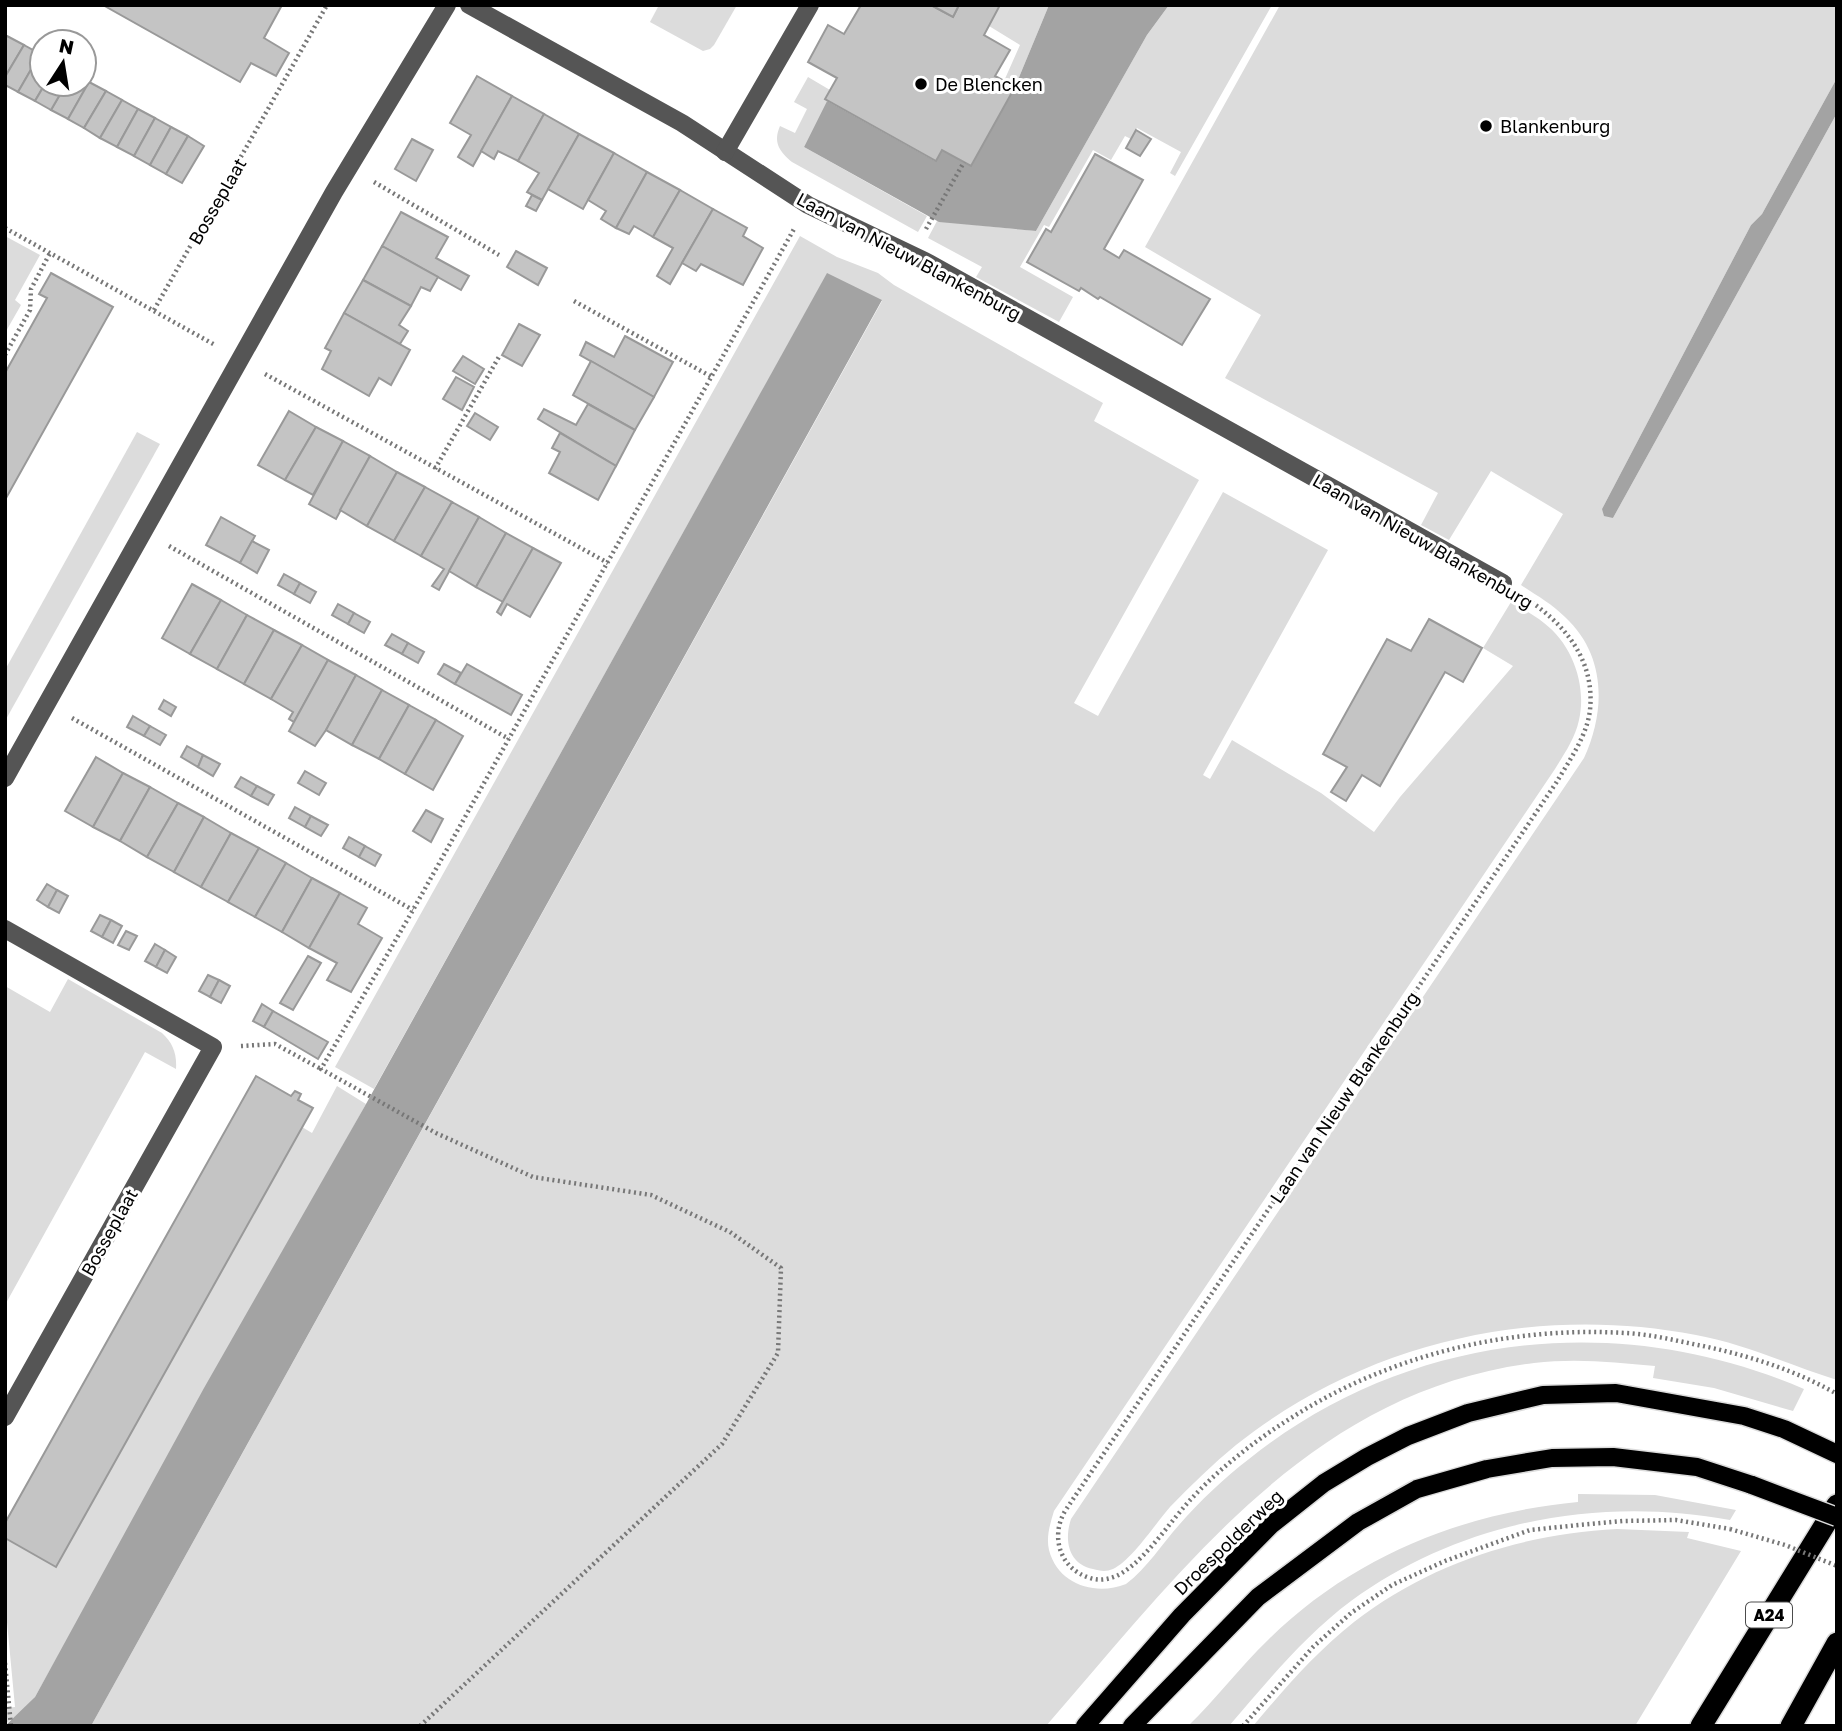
<svg xmlns="http://www.w3.org/2000/svg" width="1842" height="1731" viewBox="0 0 1842 1731" font-family="'Golos Text',sans-serif">
<style>
.green{fill:#dcdcdc}
.water{fill:#a3a3a3}
.building{fill:#c4c4c4;stroke:#999;stroke-width:2}
.lines{fill:none;stroke-linecap:round;stroke-linejoin:round}
.major-casing{stroke:#dbdbdb;stroke-width:21}
.highway-casing{stroke:#dbdbdb;stroke-width:24}
.path{stroke:#777;stroke-width:4.5;stroke-dasharray:2 3.5;stroke-linecap:butt}
.minor{stroke:#555;stroke-width:18}
.major{stroke:#000;stroke-width:18}
.highway{stroke:#000;stroke-width:21}
.major-bridge-casing{stroke:#dbdbdb;stroke-width:21;stroke-linecap:butt}
.path-bridge{stroke:#777;stroke-width:4.5;stroke-dasharray:2 3.5;stroke-linecap:butt}
.major-bridge{stroke:#000;stroke-width:18}
.poi-dot{fill:#000;stroke:#fff;stroke-width:2.5}
.labels{text-anchor:middle;dominant-baseline:central;stroke-width:6;stroke-linejoin:round;paint-order:stroke}
.shield{fill:#fff;stroke:#4c4c4c;stroke-width:2}
.shield-label{font-size:16px;font-weight:bold;fill:#000}
.poi-label{font-size:18px;fill:#000;stroke:#fff;text-anchor:start}
.street-label{font-size:18px;fill:#000;stroke:#fff}
</style>
<rect width="100%" height="100%" fill="#fff"/>
<g class="green">
<path d="M 659,5 L 737,5 L 714,45 L 710,49 L 703,51 L 650,22 Z"/>
<path d="M 1000,5 L 1049,5 L 1015,87 L 1004,81 L 1020,45 L 989,26 Z"/>
<path d="M 1169,5 L 1272,5 L 1175,176 L 1170,173 L 1181,152 L 1137,128 L 1131,139 L 1125,136 L 1111,160 L 1093,150 L 1049,227 L 1044,225 L 1020,267 L 1073,297 L 1059,322 L 976,277 L 982,267 L 928,238 L 937,221 L 1036,231 L 1147,35 Z"/>
<path d="M 1280,5 L 1837,5 L 1837,78 L 1762,214 L 1751,225 L 1602,509 L 1613,518 L 1837,113 L 1837,1380 C 1789,1365 1745,1344 1696,1335 C 1534,1304 1366,1342 1236,1445 C 1213,1464 1191,1485 1170,1507 C 1156,1523 1131,1561 1113,1569 C 1106,1572 1100,1571 1093,1569 C 1068,1564 1064,1540 1071,1519 L 1584,758 C 1606,710 1606,655 1565,617 C 1552,604 1536,595 1521,585 L 1563,514 L 1491,471 L 1449,540 L 1421,525 L 1438,493 L 1225,378 L 1261,315 L 1145,247 Z"/>
<path d="M 808,77 L 830,90 L 825,99 L 827,101 L 804,147 L 927,216 L 918,232 L 792,162 C 779,151 773,142 780,126 L 795,133 L 807,109 L 794,102 Z"/>
<path d="M 5,236 L 40,255 L 15,300 L 21,305 L 5,333 Z"/>
<path d="M 800,236 L 837,257 L 878,273 L 894,285 L 1103,403 L 1094,421 L 1199,480 L 1074,703 L 1098,716 L 1223,492 L 1328,550 L 1203,775 L 1210,779 L 1232,740 L 1321,793 L 1374,832 L 1400,797 L 1513,666 L 1483,648 L 1511,602 C 1522,609 1534,615 1544,623 C 1572,644 1587,685 1579,720 C 1575,739 1564,754 1555,769 L 1054,1511 C 1050,1524 1046,1537 1049,1550 C 1058,1585 1096,1596 1126,1584 C 1147,1568 1162,1544 1179,1525 C 1200,1501 1224,1478 1249,1459 C 1408,1332 1619,1309 1804,1389 L 1793,1411 L 1714,1388 L 1653,1378 L 1655,1366 C 1615,1362 1574,1358 1534,1363 C 1311,1391 1183,1569 1046,1726 L 91,1726 L 882,301 L 827,274 L 374,1089 L 335,1067 Z"/>
<path d="M 137,432 L 160,444 L 5,721 L 5,670 Z"/>
<path d="M 68,979 L 162,1033 C 173,1043 177,1054 176,1069 L 145,1052 L 5,1305 L 5,986 L 50,1012 Z"/>
<path d="M 337,1086 L 366,1104 L 35,1697 L 18,1715 L 5,1724 L 5,1708 L 15,1707 L 5,1601 L 5,1538 L 302,1127 L 312,1133 Z"/>
<path d="M 1578,1494 L 1655,1495 L 1736,1510 L 1730,1520 C 1598,1496 1461,1521 1351,1601 C 1304,1636 1267,1682 1229,1726 L 1188,1726 C 1216,1699 1240,1667 1268,1640 C 1352,1557 1462,1513 1578,1502 Z"/>
<path d="M 1617,1529 L 1689,1532 L 1687,1538 L 1741,1551 L 1635,1726 L 1253,1726 C 1284,1689 1316,1652 1354,1622 C 1430,1563 1522,1534 1617,1529 Z"/>
</g>
<g class="water">
<path d="M 1049,5 L 1169,5 L 1147,35 L 1036,231 L 939,222 L 804,147 L 827,101 L 935,161 L 942,150 L 971,166 L 1015,87 Z"/>
<path d="M 1837,78 L 1837,113 L 1613,518 L 1604,516 L 1602,509 L 1751,225 L 1762,214 Z"/>
<path d="M 827,273 L 882,300 L 91,1726 L 5,1726 L 35,1697 L 204,1388 L 366,1104 Z"/>
</g>
<g class="building">
<path d="M 103,5 L 282,5 L 264,38 L 289,53 L 276,76 L 251,63 L 240,82 Z"/>
<path d="M 861,5 L 931,5 L 953,17 L 959,5 L 1000,5 L 984,35 L 1010,50 L 995,76 L 1015,87 L 971,166 L 942,150 L 936,161 L 825,99 L 837,78 L 808,62 L 828,25 L 844,34 Z"/>
<path d="M 931,5 L 959,5 L 953,17 Z"/>
<path d="M 7,36 L 24,45 L 5,77 L 5,39 Z"/>
<path d="M 24,45 L 40,54 L 18,92 L 5,85 L 5,77 Z"/>
<path d="M 40,54 L 42,55 L 42,84 L 45,84 L 35,101 L 18,92 Z"/>
<path d="M 477,76 L 512,96 L 473,166 L 458,157 L 471,135 L 450,123 Z"/>
<path d="M 84,79 L 89,82 L 68,119 L 51,110 L 66,84 L 84,84 Z"/>
<path d="M 89,82 L 106,91 L 84,128 L 68,119 Z"/>
<path d="M 45,84 L 66,84 L 51,110 L 35,101 Z"/>
<path d="M 106,91 L 122,100 L 100,138 L 84,128 Z"/>
<path d="M 512,96 L 544,114 L 518,161 L 498,151 L 494,159 L 481,151 Z"/>
<path d="M 122,100 L 138,109 L 117,147 L 100,138 Z"/>
<path d="M 138,109 L 155,118 L 134,156 L 117,147 Z"/>
<path d="M 544,114 L 579,134 L 542,200 L 527,192 L 539,173 L 518,161 Z"/>
<path d="M 155,118 L 171,127 L 150,165 L 134,156 Z"/>
<path d="M 171,127 L 188,136 L 166,174 L 150,165 Z"/>
<path d="M 1136,130 L 1151,139 L 1140,156 L 1126,148 Z"/>
<path d="M 579,134 L 614,153 L 583,209 L 548,189 Z"/>
<path d="M 188,136 L 204,146 L 182,183 L 166,174 Z"/>
<path d="M 412,139 L 433,150 L 416,181 L 395,169 Z"/>
<path d="M 614,153 L 647,172 L 616,228 L 601,219 L 606,211 L 588,200 Z"/>
<path d="M 1095,154 L 1143,180 L 1104,249 L 1119,258 L 1124,250 L 1210,299 L 1182,345 L 1100,297 L 1098,299 L 1081,288 L 1079,291 L 1027,262 L 1046,229 L 1051,232 Z"/>
<path d="M 647,172 L 680,190 L 653,237 L 634,226 L 629,234 L 616,228 Z"/>
<path d="M 680,190 L 713,209 L 670,284 L 657,276 L 673,248 L 653,237 Z"/>
<path d="M 532,195 L 542,200 L 536,211 L 526,206 Z"/>
<path d="M 713,209 L 747,228 L 743,236 L 763,248 L 743,285 L 701,264 L 696,271 L 682,263 Z"/>
<path d="M 401,212 L 448,237 L 436,258 L 469,276 L 461,290 L 382,246 Z"/>
<path d="M 382,246 L 438,277 L 430,291 L 421,287 L 411,306 L 363,280 Z"/>
<path d="M 516,251 L 547,268 L 538,285 L 507,267 Z"/>
<path d="M 51,273 L 113,307 L 5,500 L 5,373 L 47,298 L 39,294 Z"/>
<path d="M 363,280 L 411,306 L 399,325 L 408,331 L 400,344 L 344,313 Z"/>
<path d="M 344,313 L 410,350 L 391,385 L 379,378 L 369,396 L 322,369 L 331,351 L 325,348 Z"/>
<path d="M 519,324 L 540,335 L 522,366 L 502,355 Z"/>
<path d="M 625,336 L 673,362 L 654,397 L 580,355 L 586,342 L 614,357 Z"/>
<path d="M 463,356 L 484,369 L 475,384 L 453,371 Z"/>
<path d="M 591,361 L 654,397 L 635,430 L 573,395 Z"/>
<path d="M 456,377 L 474,387 L 462,410 L 443,399 Z"/>
<path d="M 588,404 L 635,430 L 616,466 L 538,419 L 544,409 L 576,425 Z"/>
<path d="M 289,411 L 316,427 L 285,480 L 258,465 Z"/>
<path d="M 475,413 L 498,427 L 490,440 L 467,426 Z"/>
<path d="M 316,427 L 343,441 L 313,495 L 285,480 Z"/>
<path d="M 560,433 L 616,466 L 598,500 L 549,473 L 560,452 L 552,448 Z"/>
<path d="M 343,441 L 370,456 L 336,519 L 309,504 Z"/>
<path d="M 370,456 L 397,472 L 367,526 L 340,510 Z"/>
<path d="M 397,472 L 425,487 L 394,541 L 367,526 Z"/>
<path d="M 425,487 L 452,502 L 421,556 L 394,541 Z"/>
<path d="M 452,502 L 479,517 L 439,590 L 432,586 L 444,569 L 421,556 Z"/>
<path d="M 221,517 L 255,536 L 240,563 L 206,545 Z"/>
<path d="M 479,517 L 506,533 L 476,587 L 449,571 Z"/>
<path d="M 506,533 L 533,548 L 503,602 L 476,587 Z"/>
<path d="M 252,541 L 269,550 L 257,573 L 240,563 Z"/>
<path d="M 533,548 L 561,563 L 530,617 L 507,604 L 501,615 L 497,612 Z"/>
<path d="M 284,574 L 300,583 L 294,594 L 278,585 Z"/>
<path d="M 300,583 L 316,592 L 310,603 L 294,594 Z"/>
<path d="M 192,584 L 221,600 L 190,654 L 162,638 Z"/>
<path d="M 221,600 L 247,615 L 217,669 L 190,654 Z"/>
<path d="M 338,604 L 354,613 L 348,624 L 332,615 Z"/>
<path d="M 354,613 L 370,622 L 364,633 L 348,624 Z"/>
<path d="M 247,615 L 274,630 L 244,684 L 217,669 Z"/>
<path d="M 1429,619 L 1482,648 L 1463,682 L 1445,672 L 1380,786 L 1362,775 L 1346,801 L 1331,792 L 1347,767 L 1323,754 L 1387,639 L 1411,651 Z"/>
<path d="M 274,630 L 302,645 L 271,699 L 244,684 Z"/>
<path d="M 392,634 L 408,643 L 402,654 L 385,645 Z"/>
<path d="M 408,643 L 424,652 L 418,663 L 402,654 Z"/>
<path d="M 302,645 L 328,660 L 294,722 L 289,719 L 293,712 L 271,699 Z"/>
<path d="M 328,660 L 356,675 L 326,730 L 315,746 L 289,731 Z"/>
<path d="M 444,664 L 461,673 L 455,684 L 438,674 Z"/>
<path d="M 467,664 L 522,695 L 511,715 L 455,684 Z"/>
<path d="M 356,675 L 382,690 L 352,745 L 326,730 Z"/>
<path d="M 382,690 L 409,705 L 379,759 L 352,745 Z"/>
<path d="M 164,700 L 176,707 L 171,716 L 159,709 Z"/>
<path d="M 409,705 L 436,720 L 405,774 L 379,759 Z"/>
<path d="M 133,716 L 150,726 L 144,736 L 127,727 Z"/>
<path d="M 436,720 L 463,736 L 433,790 L 405,774 Z"/>
<path d="M 150,726 L 166,735 L 160,745 L 144,736 Z"/>
<path d="M 187,746 L 203,755 L 198,767 L 181,757 Z"/>
<path d="M 203,755 L 220,764 L 213,776 L 198,767 Z"/>
<path d="M 96,757 L 123,773 L 93,827 L 65,811 Z"/>
<path d="M 305,771 L 326,783 L 319,795 L 298,783 Z"/>
<path d="M 123,773 L 150,787 L 120,841 L 93,827 Z"/>
<path d="M 241,777 L 257,786 L 251,796 L 235,787 Z"/>
<path d="M 257,786 L 274,795 L 268,805 L 251,796 Z"/>
<path d="M 150,787 L 178,803 L 147,857 L 120,841 Z"/>
<path d="M 178,803 L 204,817 L 174,872 L 147,857 Z"/>
<path d="M 295,807 L 311,816 L 305,827 L 289,818 Z"/>
<path d="M 426,810 L 443,819 L 431,842 L 413,831 Z"/>
<path d="M 311,816 L 328,825 L 321,836 L 305,827 Z"/>
<path d="M 204,817 L 231,833 L 201,887 L 174,872 Z"/>
<path d="M 231,833 L 259,848 L 228,902 L 201,887 Z"/>
<path d="M 349,837 L 365,846 L 359,857 L 343,848 Z"/>
<path d="M 365,846 L 381,855 L 375,866 L 359,857 Z"/>
<path d="M 259,848 L 286,863 L 255,917 L 228,902 Z"/>
<path d="M 286,863 L 312,878 L 282,932 L 255,917 Z"/>
<path d="M 312,878 L 340,893 L 309,948 L 282,932 Z"/>
<path d="M 47,884 L 57,890 L 48,907 L 37,900 Z"/>
<path d="M 57,890 L 68,896 L 59,913 L 48,907 Z"/>
<path d="M 340,893 L 367,908 L 358,924 L 382,938 L 351,992 L 327,980 L 337,963 L 309,948 Z"/>
<path d="M 100,915 L 111,920 L 102,937 L 91,931 Z"/>
<path d="M 111,920 L 122,926 L 113,943 L 102,937 Z"/>
<path d="M 126,931 L 137,936 L 129,950 L 118,945 Z"/>
<path d="M 155,944 L 165,950 L 156,967 L 145,961 Z"/>
<path d="M 165,950 L 176,957 L 167,973 L 156,967 Z"/>
<path d="M 308,956 L 321,963 L 293,1010 L 280,1003 Z"/>
<path d="M 208,975 L 219,980 L 210,997 L 199,991 Z"/>
<path d="M 219,980 L 230,986 L 221,1003 L 210,997 Z"/>
<path d="M 262,1004 L 273,1011 L 264,1027 L 253,1021 Z"/>
<path d="M 273,1011 L 328,1042 L 318,1059 L 264,1027 Z"/>
<path d="M 256,1076 L 291,1096 L 295,1091 L 301,1094 L 298,1100 L 313,1108 L 56,1567 L 5,1538 L 5,1523 Z"/>
</g>
<g class="lines">
<g class="major-casing">
<g id="major">
<path d="M 1085,1726 L 1182,1615 L 1271,1525 L 1324,1483 L 1367,1457 L 1408,1436 L 1468,1413 L 1543,1395 L 1616,1393 L 1744,1416 L 1784,1429 L 1837,1454"/>
<path d="M 1132,1726 L 1258,1597 L 1358,1522 L 1417,1489 L 1487,1469 L 1552,1458 L 1613,1457 L 1697,1467 L 1752,1485"/>
</g>
</g>
<g class="highway-casing">
<g id="highway">
<path d="M 1701,1726 L 1837,1505"/>
<path d="M 1791,1726 L 1837,1643"/>
</g>
</g>
<g class="path">
<path d="M 374,182 L 499,255"/>
<path d="M 5,228 L 215,345"/>
<path d="M 926,229 L 964,162"/>
<path d="M 574,301 L 712,377"/>
<path d="M 154,310 L 327,5"/>
<path d="M 5,355 L 30,310 L 31,289 L 50,253"/>
<path d="M 265,374 L 608,563"/>
<path d="M 435,469 L 500,355"/>
<path d="M 169,546 L 509,739"/>
<path d="M 1527,599 C 1566,625 1595,661 1590,710 C 1587,736 1569,761 1556,783 L 1065,1511 C 1050,1537 1060,1569 1090,1578 C 1102,1582 1115,1578 1125,1571 C 1150,1554 1171,1520 1193,1497 C 1221,1467 1256,1440 1291,1418 C 1389,1355 1509,1326 1625,1333 C 1651,1334 1677,1341 1703,1346 C 1750,1356 1795,1370 1837,1394"/>
<path d="M 72,718 L 413,910"/>
<path d="M 241,1046 L 275,1044 L 321,1069"/>
<path d="M 5,1663 L 11,1726"/>
<path d="M 420,1726 L 722,1444 L 778,1353 L 781,1268 L 730,1232 L 651,1195 L 533,1177 L 436,1133 L 321,1069 L 413,910 L 794,229"/>
<path d="M 1243,1726 L 1313,1647 L 1351,1613 L 1392,1585 L 1445,1561 L 1530,1530 L 1579,1525 L 1623,1521 L 1676,1520 L 1730,1529"/>
</g>
<g class="minor">
<path d="M 469,5 L 682,123 L 808,205 L 925,261 L 1503,583"/>
<path d="M 725,152 L 810,5"/>
<path d="M 5,778 L 334,192 L 447,5"/>
<path d="M 5,929 L 213,1047 L 5,1417"/>
</g>
<use href="#major" class="major"/>
<use href="#highway" class="highway"/>
<g class="major-bridge-casing">
<path id="major-bridge" d="M 1752,1485 L 1837,1517"/>
</g>
<path class="path-bridge" d="M 1730,1529 L 1785,1545 L 1837,1566"/>
<use href="#major-bridge" class="major-bridge"/>
</g>
<g class="poi-dot">
<circle cx="921" cy="84" r="7"/>
<circle cx="1486" cy="126" r="7"/>
</g>
<g class="labels">
<rect class="shield" x="1746" y="1602.5" width="46" height="25" rx="5"/>
<g class="shield-label">
<text x="1769" y="1615">A24</text>
</g>
<g class="poi-label">
<text x="935" y="84">De Blencken</text>
<text x="1500" y="126">Blankenburg</text>
</g>
<g class="street-label">
<text transform="translate(217 201) rotate(-60)">Bosseplaat</text>
<text transform="translate(909 256) rotate(28)">Laan van Nieuw Blankenburg</text>
<text transform="translate(1423 541) rotate(30)">Laan van Nieuw Blankenburg</text>
<text transform="translate(1344 1097) rotate(-56)">Laan van Nieuw Blankenburg</text>
<text transform="translate(109 1232) rotate(-61)">Bosseplaat</text>
<text transform="translate(1228 1542) rotate(-44)">Droespolderweg</text>
</g>
</g>
<rect width="1842" height="1731" fill="none" stroke="#000000" stroke-width="14"/>
<g transform="translate(63 63) rotate(12)"><circle r="33" fill="#ffffff" stroke="#999999" stroke-width="2"/>
<path d="M0-5L12 26L0 18L-12 26Z" fill="#000000"/>
<text y="-10" font-size="19" font-weight="bold" text-anchor="middle" fill="#000000">N</text>
</g>
</svg>
